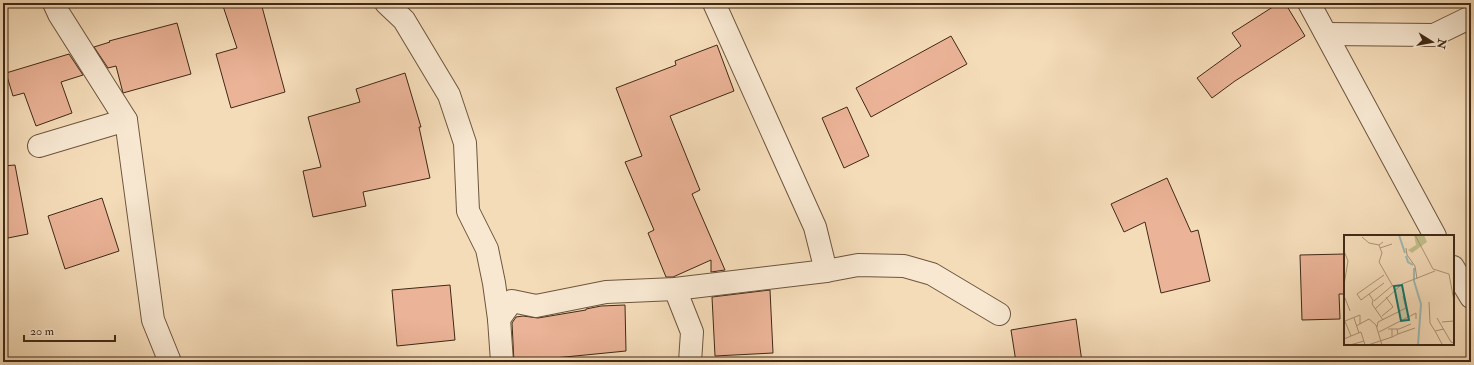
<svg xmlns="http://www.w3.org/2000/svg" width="1474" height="365" viewBox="0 0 1474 365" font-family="'IM FELL Double Pica',serif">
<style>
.building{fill:#ebb397;stroke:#402915}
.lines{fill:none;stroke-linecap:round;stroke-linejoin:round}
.minor-casing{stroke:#6d563e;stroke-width:24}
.minor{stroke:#f8e8d2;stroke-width:22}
.inset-river{fill:none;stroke:#9dbab4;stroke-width:2}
.inset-road{fill:none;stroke:#ad9477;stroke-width:1}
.view{fill:#0f766e;fill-opacity:0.15;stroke:#0f766e;stroke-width:2}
.inset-edge{fill:none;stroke:#402915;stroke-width:2}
</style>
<rect width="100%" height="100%" fill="#f5dcb9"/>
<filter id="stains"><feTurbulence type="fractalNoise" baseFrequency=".005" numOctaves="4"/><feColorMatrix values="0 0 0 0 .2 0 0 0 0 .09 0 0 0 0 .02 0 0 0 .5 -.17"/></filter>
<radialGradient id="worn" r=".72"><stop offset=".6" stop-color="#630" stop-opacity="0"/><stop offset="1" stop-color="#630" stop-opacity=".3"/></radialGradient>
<g class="building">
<path d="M 222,3 L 261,3 L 285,92 L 231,108 L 216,54 L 237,48 Z"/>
<path d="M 1279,3 L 1285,3 L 1305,36 L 1235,81 L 1212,98 L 1197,78 L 1241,46 L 1232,33 Z"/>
<path d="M 177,23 L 191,74 L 123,93 L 116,66 L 108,68 L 94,47 L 110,42 L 109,41 Z"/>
<path d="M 951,36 L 967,64 L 871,117 L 856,88 Z"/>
<path d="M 717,45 L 734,91 L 670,116 L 700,190 L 692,194 L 725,270 L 711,272 L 711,260 L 673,277 L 666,277 L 648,233 L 654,230 L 625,162 L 642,156 L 616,88 L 676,65 L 675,61 Z"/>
<path d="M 69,54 L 83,75 L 61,82 L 72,113 L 36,126 L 24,93 L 13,96 L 6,73 Z"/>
<path d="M 405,73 L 421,127 L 419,127 L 430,178 L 363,192 L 366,206 L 313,217 L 303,171 L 321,167 L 308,117 L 360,102 L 356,89 Z"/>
<path d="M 847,107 L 869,156 L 844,168 L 822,118 Z"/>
<path d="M 15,165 L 28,234 L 3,239 L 3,166 Z"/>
<path d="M 1167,178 L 1191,232 L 1198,230 L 1210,281 L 1161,293 L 1145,222 L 1124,232 L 1111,204 Z"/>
<path d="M 102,198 L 119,251 L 65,269 L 48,216 Z"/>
<path d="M 1345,254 L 1345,294 L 1339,294 L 1340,319 L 1302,320 L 1300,255 Z"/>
<path d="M 450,285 L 455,340 L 397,346 L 392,290 Z"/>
<path d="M 770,290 L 773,353 L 715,356 L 712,297 Z"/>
<path d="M 625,305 L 626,351 L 514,362 L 512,323 L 516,317 L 523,316 L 538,318 L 586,310 L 586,309 L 601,306 Z"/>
<path d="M 1076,319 L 1082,362 L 1016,362 L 1011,330 Z"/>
</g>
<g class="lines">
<g class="minor-casing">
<g id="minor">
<path d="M 54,3 L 59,14 L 126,120 L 153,320 L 170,362"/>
<path d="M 386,3 L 404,20 L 449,95 L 465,143 L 468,211 L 487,249 L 494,283 L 499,319 L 512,301 L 536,306 L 606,292 L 675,289 L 826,271 L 858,265 L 904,266 L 932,274 L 999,314"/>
<path d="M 714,3 L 815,227 L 826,271"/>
<path d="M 1309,3 L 1435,236"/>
<path d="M 1327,34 L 1434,35 L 1471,17"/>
<path d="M 39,146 L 126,120"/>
<path d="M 1453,267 L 1471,297"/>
<path d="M 675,289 L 692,332 L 690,362"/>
<path d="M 499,319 L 502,362"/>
</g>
</g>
<use href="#minor" class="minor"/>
</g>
<g transform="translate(1344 235)">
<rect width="110" height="110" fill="#f5dcb9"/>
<path d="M 70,0 L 80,0 L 83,7 L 68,18 L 64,15 L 72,10 Z" fill="#c2bf8b"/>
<path class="inset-river" d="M 55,0 L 61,18M 62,21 L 64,27 L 69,30M 70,33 L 70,46 L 77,69 L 74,110"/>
<path class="inset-road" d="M 71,0 L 89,34 L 105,39 L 110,66M 18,2 L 25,8 L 35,10M 39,7 L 35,10 L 38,18 L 35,27 L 51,55M 36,13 L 48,9M 62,13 L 63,20 L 71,31 L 73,44M 0,16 L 4,26 L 0,50M 40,40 L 13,59 L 17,65 L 40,48M 25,59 L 29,65 L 28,69 L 39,85M 1,63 L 6,76M 30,66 L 49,50M 85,67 L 86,88 L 91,96M 31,74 L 58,49 L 91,36M 38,81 L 49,72 L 42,62M 10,83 L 15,98M 93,83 L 107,107 L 110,108M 0,84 L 7,101 L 0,104M 1,86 L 16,80 L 16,89M 98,87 L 110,86M 12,91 L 25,84 L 32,90 L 38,110M 33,92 L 34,87 L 62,73 L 59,61M 44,94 L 55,94 L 67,89M 48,94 L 48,102 L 54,99M 53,94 L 54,99 L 71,93M 35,97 L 72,78 L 72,84M 7,101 L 17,97 L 21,110M 98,109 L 91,96 L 100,94M 6,110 L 20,106M 24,110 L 48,102"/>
<path class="view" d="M 58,50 L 65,85 L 57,86 L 50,51 Z"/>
<rect width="110" height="110" class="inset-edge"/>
</g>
<rect width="1474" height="365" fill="none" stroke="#f5dcb9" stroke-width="16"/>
<rect x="4" y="4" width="1466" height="357" fill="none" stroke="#402915" stroke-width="2"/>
<rect x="8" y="8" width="1458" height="349" fill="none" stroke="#402915"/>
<g transform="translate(1432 42) rotate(101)" stroke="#f8e8d2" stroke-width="3" paint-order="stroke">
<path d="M0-3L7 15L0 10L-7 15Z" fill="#402915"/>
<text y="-6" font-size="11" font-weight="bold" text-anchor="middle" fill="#402915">N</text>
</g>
<path d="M24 335v6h91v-6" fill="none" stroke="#402915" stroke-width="2"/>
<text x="30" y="335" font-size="12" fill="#402915" stroke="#f8e8d2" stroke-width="3" paint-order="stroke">20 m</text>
<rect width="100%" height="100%" filter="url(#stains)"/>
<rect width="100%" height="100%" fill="url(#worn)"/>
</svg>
